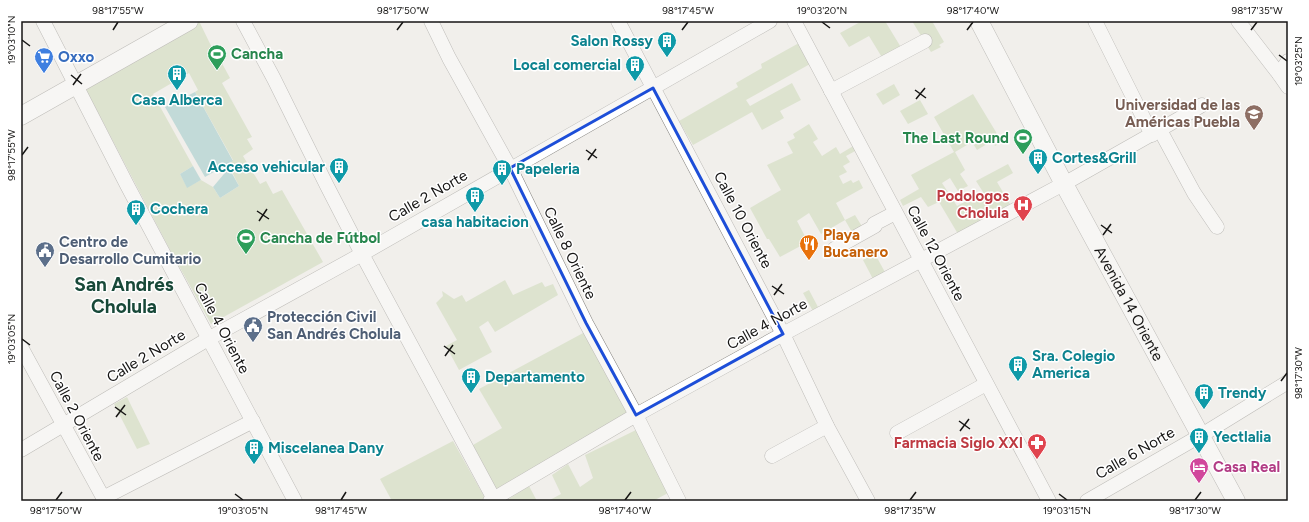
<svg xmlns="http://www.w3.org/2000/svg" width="1309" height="522" viewBox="0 0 1309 522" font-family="Figtree,sans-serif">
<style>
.green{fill:#c6d5ae;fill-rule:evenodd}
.water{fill:#8ac1c1}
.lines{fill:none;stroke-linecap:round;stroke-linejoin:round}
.minor-casing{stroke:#83817d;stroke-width:15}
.major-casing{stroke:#83817d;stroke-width:19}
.minor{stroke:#fff;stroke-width:14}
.major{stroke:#fff;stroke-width:18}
.marked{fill:none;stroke:#1d4ed8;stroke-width:3;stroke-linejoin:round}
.ticks{fill:none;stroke:#161514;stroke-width:1.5}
.labels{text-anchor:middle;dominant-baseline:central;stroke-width:3;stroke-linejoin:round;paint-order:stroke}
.culture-label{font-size:15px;font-weight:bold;fill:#0d838f;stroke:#fff;text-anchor:start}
.leisure-label{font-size:15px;font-weight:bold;fill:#27864d;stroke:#fff;text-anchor:start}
.shop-label{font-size:15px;font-weight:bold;fill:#366cbe;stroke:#fff;text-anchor:start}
.education-label{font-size:15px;font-weight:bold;fill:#785e54;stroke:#fff;text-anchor:end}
.street-label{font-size:15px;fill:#161514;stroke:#fff}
.health-label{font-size:15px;font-weight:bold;fill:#be3a42;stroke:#fff;text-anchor:end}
.food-label{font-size:15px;font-weight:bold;fill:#c56008;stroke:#fff;text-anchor:start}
.service-label{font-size:15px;font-weight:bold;fill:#4e5e75;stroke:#fff;text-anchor:start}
.hotel-label{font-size:15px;font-weight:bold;fill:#b23c85;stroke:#fff;text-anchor:start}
.district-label{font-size:19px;font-weight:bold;fill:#184939;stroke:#fff}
.neatline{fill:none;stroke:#161514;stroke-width:1.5}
.ticks-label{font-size:10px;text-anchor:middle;fill:#161514}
</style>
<rect width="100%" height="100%" fill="#f1efeb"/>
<g class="green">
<path d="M 195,21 L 199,21 L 216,56 L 218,56 L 230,78 L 222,83 L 252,137 L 247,139 L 253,149 L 243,156 L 260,184 L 266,181 L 273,194 L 282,190 L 323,262 L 211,324 L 169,248 L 103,122 L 86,90 ZM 189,73 L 198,90 L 195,92 L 233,160 L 228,164 L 239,186 L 220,198 L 213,187 L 201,180 L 187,187 L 180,174 L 193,166 L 153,94 Z"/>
<path d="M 862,21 L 885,21 L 902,49 L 883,59 L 869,36 L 849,47 L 840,33 Z"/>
<path d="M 912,21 L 932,21 L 944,42 L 939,45 L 941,47 L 931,52 Z"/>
<path d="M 799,43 L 810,64 L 746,100 L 750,106 L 792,83 L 801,100 L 780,111 L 784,118 L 762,130 L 752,112 L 693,145 L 679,121 L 738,87 L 736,83 L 762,68 L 761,64 Z"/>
<path d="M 894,84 L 900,95 L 883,105 L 876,94 Z"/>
<path d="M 973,94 L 1002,142 L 995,146 L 992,141 L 977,150 L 972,142 L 955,152 L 965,170 L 960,174 L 968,186 L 958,191 L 950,178 L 942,183 L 957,206 L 983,192 L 976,181 L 1008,164 L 1013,173 L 997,182 L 1010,204 L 958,234 L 939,202 L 928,207 L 921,197 L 903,206 L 900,200 L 919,189 L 911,175 L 954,152 L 934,117 Z"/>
<path d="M 920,100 L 928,114 L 908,124 L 900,111 Z"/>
<path d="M 809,124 L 818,139 L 813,142 L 822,156 L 836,147 L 840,154 L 855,145 L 857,150 L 846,156 L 850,162 L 843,166 L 847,172 L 839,176 L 843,184 L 851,180 L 853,183 L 859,180 L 863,188 L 836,203 L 845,220 L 855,215 L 863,228 L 853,234 L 845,220 L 821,234 L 809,213 L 797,221 L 808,242 L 780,257 L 769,239 L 767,239 L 750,208 L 781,190 L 767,165 L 793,153 L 787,142 L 795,138 L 793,134 Z"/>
<path d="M 875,254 L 886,274 L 874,281 L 863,260 Z"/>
<path d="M 505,280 L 513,295 L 542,282 L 545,287 L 553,284 L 558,295 L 495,332 L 488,321 L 479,327 L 492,352 L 459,370 L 446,346 L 457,340 L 436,303 L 443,296 L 442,291 L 454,299 L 462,295 L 466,302 Z"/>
<path d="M 809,290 L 818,307 L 836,297 L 838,300 L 814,313 L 803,293 Z"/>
<path d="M 585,332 L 630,415 L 496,489 L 473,445 L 502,428 L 479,389 Z"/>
<path d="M 127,397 L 150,444 L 137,449 L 114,404 Z"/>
<path d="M 638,429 L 670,492 L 653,501 L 548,501 L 561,494 L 552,475 L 568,464 L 580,487 L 593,478 L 585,455 Z"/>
<path d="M 453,441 L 485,498 L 478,501 L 392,501 L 380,479 Z"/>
<path d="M 529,486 L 537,501 L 505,501 Z"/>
</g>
<g class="water">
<path d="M 195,92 L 233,161 L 205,177 L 165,107 Z"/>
<path d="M 193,166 L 201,180 L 187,188 L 180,174 Z"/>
<path d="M 229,168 L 239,186 L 220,198 L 213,187 Z"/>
</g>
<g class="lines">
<g class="minor-casing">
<g id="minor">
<path d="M 43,21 L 127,185 L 295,501"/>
<path d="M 243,21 L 274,79 L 326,184 L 362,254 L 495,501"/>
<path d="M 431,21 L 449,58 L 510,168 L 586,323 L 636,415 L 679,501"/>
<path d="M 618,21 L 783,334 L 827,426 L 868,501"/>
<path d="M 794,21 L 1049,501"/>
<path d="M 1095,21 L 1152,135"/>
<path d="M 1238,21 L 1279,74 L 1288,87"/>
<path d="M 1279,74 L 1288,61"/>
<path d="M 831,91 L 925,41"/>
<path d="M 1160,130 L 1194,193 L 1217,227"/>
<path d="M 834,249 L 875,226 L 874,224 L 895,213"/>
<path d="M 21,347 L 105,501"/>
<path d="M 897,433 L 986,384"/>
<path d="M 21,450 L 208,339 L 362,254 L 770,21"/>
<path d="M 772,456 L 827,426"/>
<path d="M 103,498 L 253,421"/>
<path d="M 490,501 L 636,415 L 783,334 L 1069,181 L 1182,117 L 1202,105"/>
<path d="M 1087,501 L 1205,433 L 1288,382"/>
</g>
</g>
<g class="major-casing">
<g id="major">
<path id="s1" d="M 979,21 L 1064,184 L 1236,501"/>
<path d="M 21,116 L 189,21"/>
</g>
</g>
<use href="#minor" class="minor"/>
<use href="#major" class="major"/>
</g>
<path d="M0 0H1309V522H0ZM 653,88 L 783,334 L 636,415 L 586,323 L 510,168 Z" fill="#f1efeb" fill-opacity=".55" fill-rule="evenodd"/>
<path class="marked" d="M 653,88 L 783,334 L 636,415 L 586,323 L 510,168 Z"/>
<path class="ticks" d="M 822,22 L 830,28M 113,30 L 118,22M 397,30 L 403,22M 682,30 L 688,22M 967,30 L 973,22M 1251,30 L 1257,22M 22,40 L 30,46M 1279,55 L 1287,61M 71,75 L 82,84M 73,85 L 81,74M 915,90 L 926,98M 916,99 L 925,88M 586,150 L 597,158M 22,155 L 28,147M 588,160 L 596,149M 257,211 L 269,219M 259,221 L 267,209M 1101,225 L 1112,233M 1103,235 L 1111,224M 772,286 L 784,294M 774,295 L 782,284M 22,339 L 30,345M 444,346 L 455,354M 445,356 L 453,345M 1281,381 L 1287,373M 115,407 L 126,415M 116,417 L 125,405M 959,421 L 970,429M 960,431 L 969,419M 235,494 L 243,500M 1059,494 L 1067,500M 56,500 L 62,492M 341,500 L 346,492M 625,500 L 631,492M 910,500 L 916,492M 1195,500 L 1201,492"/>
<defs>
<g id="building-pin" transform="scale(1)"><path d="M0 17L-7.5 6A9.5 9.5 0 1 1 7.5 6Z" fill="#0f9aa8" stroke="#fff"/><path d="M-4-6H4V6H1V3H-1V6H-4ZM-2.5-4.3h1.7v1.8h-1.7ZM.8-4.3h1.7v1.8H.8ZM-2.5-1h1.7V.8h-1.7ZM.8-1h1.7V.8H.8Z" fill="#fff"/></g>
<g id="stadium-pin" transform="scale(1)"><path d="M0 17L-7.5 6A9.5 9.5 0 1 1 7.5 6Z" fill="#2e9e5b" stroke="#fff"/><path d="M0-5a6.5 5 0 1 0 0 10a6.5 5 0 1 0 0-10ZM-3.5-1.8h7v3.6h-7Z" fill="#fff"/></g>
<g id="supermarket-pin" transform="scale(1)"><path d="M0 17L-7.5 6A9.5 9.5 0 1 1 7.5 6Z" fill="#3f7fe0" stroke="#fff"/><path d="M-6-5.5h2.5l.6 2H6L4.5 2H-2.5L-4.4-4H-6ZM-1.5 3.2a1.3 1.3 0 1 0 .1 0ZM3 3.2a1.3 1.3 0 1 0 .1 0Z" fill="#fff"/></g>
<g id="university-pin" transform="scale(1)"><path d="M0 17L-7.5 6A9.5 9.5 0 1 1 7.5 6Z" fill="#8d6e63" stroke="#fff"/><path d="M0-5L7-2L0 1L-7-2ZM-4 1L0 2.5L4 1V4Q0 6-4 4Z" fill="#fff"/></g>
<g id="hospital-pin" transform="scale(1)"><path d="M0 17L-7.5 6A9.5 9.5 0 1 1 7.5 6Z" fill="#e0444e" stroke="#fff"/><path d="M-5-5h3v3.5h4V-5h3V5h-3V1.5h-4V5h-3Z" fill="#fff"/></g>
<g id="restaurant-pin" transform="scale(1)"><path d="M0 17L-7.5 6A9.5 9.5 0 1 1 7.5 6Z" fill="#e8710a" stroke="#fff"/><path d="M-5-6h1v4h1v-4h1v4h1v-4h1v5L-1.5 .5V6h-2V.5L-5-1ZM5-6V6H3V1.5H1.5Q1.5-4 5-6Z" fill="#fff"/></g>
<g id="civic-pin" transform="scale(1)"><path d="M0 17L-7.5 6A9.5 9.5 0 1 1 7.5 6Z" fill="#5c6f8a" stroke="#fff"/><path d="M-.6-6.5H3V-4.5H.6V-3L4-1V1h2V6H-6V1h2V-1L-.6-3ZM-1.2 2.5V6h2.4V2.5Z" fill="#fff"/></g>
<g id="pharmacy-pin" transform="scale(1)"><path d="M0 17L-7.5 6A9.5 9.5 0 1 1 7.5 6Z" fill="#e0444e" stroke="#fff"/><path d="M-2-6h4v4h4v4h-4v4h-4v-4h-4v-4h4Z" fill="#fff"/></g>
<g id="hotel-pin" transform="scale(1)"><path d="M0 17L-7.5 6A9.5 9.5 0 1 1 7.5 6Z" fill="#d1479c" stroke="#fff"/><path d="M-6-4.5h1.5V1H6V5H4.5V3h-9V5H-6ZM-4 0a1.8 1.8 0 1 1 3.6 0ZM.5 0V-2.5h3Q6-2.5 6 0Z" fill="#fff"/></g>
</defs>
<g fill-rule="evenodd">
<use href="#building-pin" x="667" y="41"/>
<use href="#stadium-pin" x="217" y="54"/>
<use href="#supermarket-pin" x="44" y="57"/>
<use href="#building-pin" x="635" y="65"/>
<use href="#building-pin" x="177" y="74"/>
<use href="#university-pin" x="1254" y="114"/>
<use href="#stadium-pin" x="1023" y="138"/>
<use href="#building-pin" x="1038" y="158"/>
<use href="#building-pin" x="339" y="167"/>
<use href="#building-pin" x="502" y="169"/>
<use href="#building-pin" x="475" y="196"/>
<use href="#hospital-pin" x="1023" y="205"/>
<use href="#building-pin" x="136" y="209"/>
<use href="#stadium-pin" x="246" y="238"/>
<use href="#restaurant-pin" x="809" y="244"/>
<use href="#civic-pin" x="45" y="251"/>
<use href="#civic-pin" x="253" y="326"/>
<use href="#building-pin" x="1018" y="365"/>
<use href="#building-pin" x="471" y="377"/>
<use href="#building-pin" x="1204" y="393"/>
<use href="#building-pin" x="1199" y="437"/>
<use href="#pharmacy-pin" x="1037" y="443"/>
<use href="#building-pin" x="254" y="448"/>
<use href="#hotel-pin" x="1199" y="467"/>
</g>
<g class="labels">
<g class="culture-label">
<text x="653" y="41" text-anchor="end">Salon Rossy</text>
<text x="621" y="65" text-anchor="end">Local comercial</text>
<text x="177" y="100" text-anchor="middle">Casa Alberca</text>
<text x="1052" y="158">Cortes&amp;Grill</text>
<text x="325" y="167" text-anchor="end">Acceso vehicular</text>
<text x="516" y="169">Papeleria</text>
<text x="150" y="209">Cochera</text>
<text x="475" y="222" text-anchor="middle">casa habitacion</text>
<text x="1032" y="356">Sra. Colegio<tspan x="1032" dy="17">America</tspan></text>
<text x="485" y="377">Departamento</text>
<text x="1218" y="393">Trendy</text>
<text x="1213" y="437">Yectlalia</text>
<text x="268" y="448">Miscelanea Dany</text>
</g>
<g class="leisure-label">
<text x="231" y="54">Cancha</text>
<text x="1009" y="138" text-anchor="end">The Last Round</text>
<text x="260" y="238">Cancha de Fútbol</text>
</g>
<g class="shop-label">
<text x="58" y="57">Oxxo</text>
</g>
<g class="education-label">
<text x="1240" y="105">Universidad de las<tspan x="1240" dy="17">Américas Puebla</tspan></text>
</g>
<g class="street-label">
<text transform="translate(428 196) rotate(-30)">Calle 2 Norte</text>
<text transform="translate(743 220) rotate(62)">Calle 10 Oriente</text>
<text transform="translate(570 253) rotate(64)">Calle 8 Oriente</text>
<text transform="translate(936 253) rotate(62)">Calle 12 Oriente</text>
<text stroke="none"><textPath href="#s1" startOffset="320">Avenida 14 Oriente</textPath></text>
<text transform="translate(767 324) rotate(-29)">Calle 4 Norte</text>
<text transform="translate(222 328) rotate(62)">Calle 4 Oriente</text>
<text transform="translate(146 356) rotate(-31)">Calle 2 Norte</text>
<text transform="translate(77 416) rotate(62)">Calle 2 Oriente</text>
<text transform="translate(1135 453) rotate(-30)">Calle 6 Norte</text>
</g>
<g class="health-label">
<text x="1009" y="196">Podologos<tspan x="1009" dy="17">Cholula</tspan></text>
<text x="1023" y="443">Farmacia Siglo XXI</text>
</g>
<g class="food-label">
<text x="823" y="235">Playa<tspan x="823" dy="17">Bucanero</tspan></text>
</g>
<g class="service-label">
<text x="59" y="242">Centro de<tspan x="59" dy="17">Desarrollo Cumitario</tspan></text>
<text x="267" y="317">Protección Civil<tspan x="267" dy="17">San Andrés Cholula</tspan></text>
</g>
<g class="hotel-label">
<text x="1213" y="467">Casa Real</text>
</g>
<g class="district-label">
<text x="124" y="284">San Andrés<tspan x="124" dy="22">Cholula</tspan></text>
</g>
</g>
<rect width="1309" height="522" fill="none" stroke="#ffffff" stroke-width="44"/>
<rect x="22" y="22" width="1265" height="478" class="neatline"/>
<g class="ticks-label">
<text x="118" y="14">98°17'55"W</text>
<text x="403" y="14">98°17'50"W</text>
<text x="688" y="14">98°17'45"W</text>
<text x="822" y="14">19°03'20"N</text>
<text x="973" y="14">98°17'40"W</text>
<text x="1257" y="14">98°17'35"W</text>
<text transform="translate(11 40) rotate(-90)" y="4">19°03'10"N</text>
<text transform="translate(1298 61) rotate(-90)" y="4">19°03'25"N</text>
<text transform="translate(11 155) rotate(-90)" y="4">98°17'55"W</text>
<text transform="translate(11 339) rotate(-90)" y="4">19°03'05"N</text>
<text transform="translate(1298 373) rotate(-90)" y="4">98°17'30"W</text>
<text x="56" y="514">98°17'50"W</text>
<text x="243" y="514">19°03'05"N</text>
<text x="341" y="514">98°17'45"W</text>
<text x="625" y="514">98°17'40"W</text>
<text x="910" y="514">98°17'35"W</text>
<text x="1067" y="514">19°03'15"N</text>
<text x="1195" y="514">98°17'30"W</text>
</g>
</svg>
